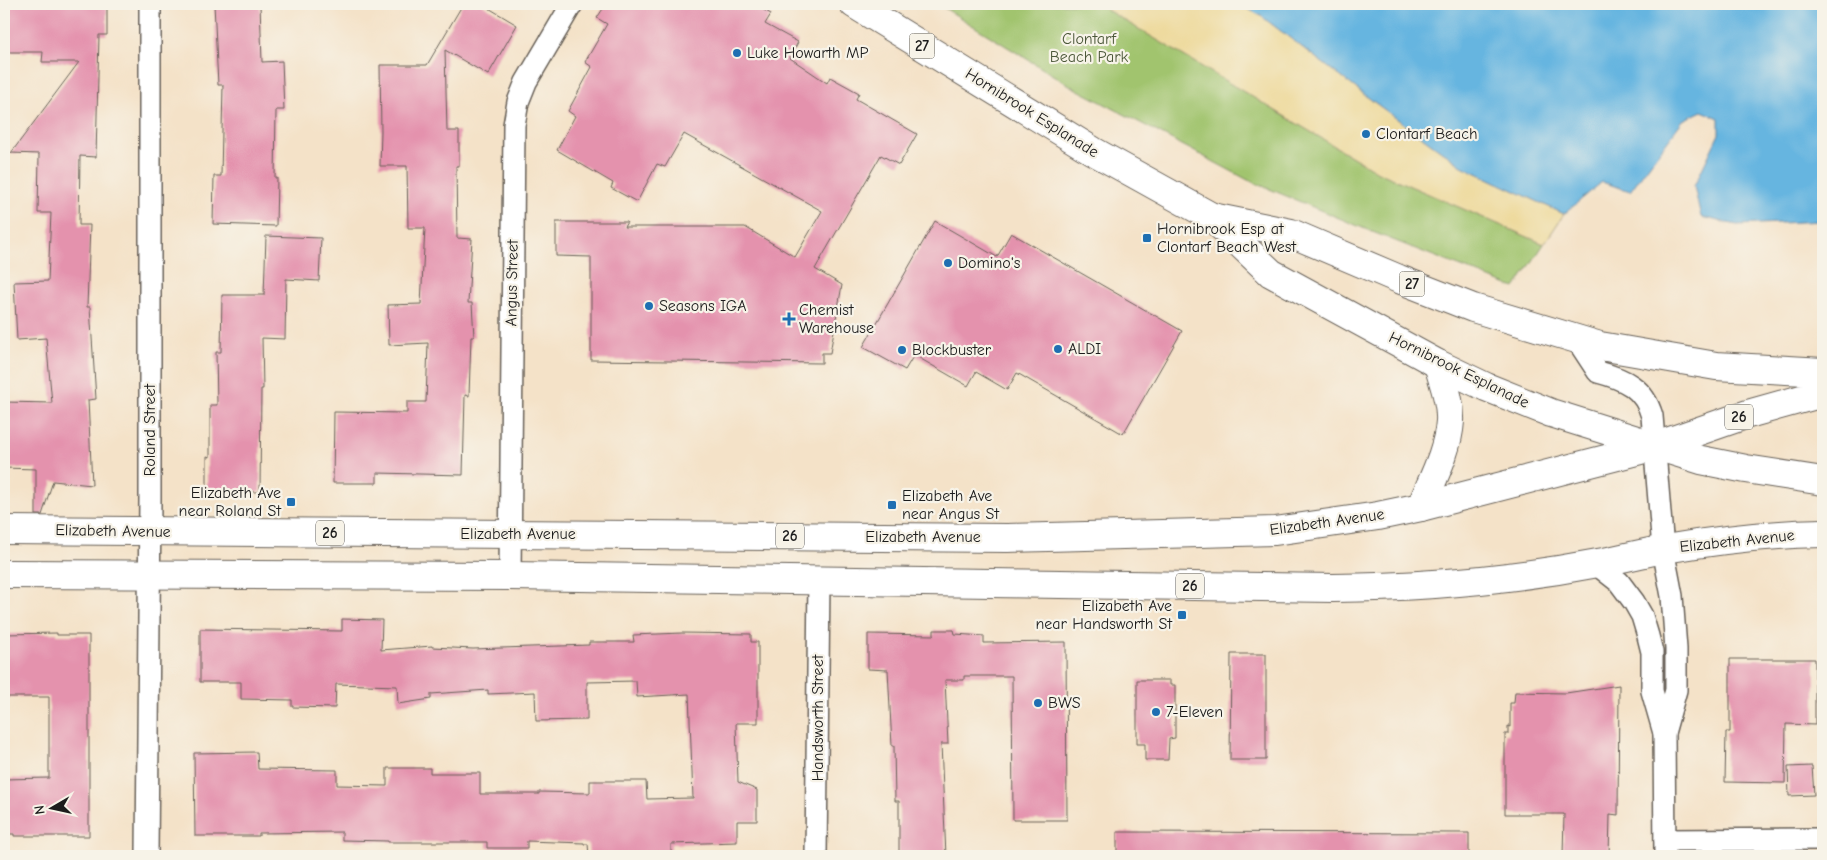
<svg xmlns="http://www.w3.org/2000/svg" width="1827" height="860" viewBox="0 0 1827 860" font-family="'Comic Neue',sans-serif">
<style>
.green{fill:#a1c46e;stroke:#5e7045}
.sand{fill:#eeda9e;stroke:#857b5d}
.water{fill:#66b5e0;stroke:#41687e}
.building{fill:#e492ad}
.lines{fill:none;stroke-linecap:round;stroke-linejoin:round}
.minor-casing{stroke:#686158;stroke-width:24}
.primary-casing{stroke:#686158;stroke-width:30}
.trunk-casing{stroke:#686158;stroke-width:30}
.minor{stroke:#fff;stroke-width:21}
.primary{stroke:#fff;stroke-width:28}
.trunk{stroke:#fff;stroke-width:28}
.poi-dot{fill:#1f6fb2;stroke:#f7f3e8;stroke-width:2}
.labels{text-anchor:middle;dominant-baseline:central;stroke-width:4.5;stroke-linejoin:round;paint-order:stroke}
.shield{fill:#f7f3e8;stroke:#5e5c59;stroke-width:1}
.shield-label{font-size:15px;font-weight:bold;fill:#1c1c1c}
.park-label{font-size:16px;fill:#4b5739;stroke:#f7f3e8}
.poi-label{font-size:16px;fill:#1c1c1c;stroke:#f7f3e8;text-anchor:start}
.street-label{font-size:16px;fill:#1c1c1c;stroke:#f7f3e8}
</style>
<rect width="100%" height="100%" fill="#f7f3e8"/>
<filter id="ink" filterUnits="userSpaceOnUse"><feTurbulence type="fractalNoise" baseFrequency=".02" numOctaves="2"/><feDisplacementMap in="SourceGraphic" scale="10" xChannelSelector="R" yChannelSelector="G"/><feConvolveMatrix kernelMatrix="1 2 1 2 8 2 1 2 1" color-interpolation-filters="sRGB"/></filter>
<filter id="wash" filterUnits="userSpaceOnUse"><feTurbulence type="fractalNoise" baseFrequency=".0096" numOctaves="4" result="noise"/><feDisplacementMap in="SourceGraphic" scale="20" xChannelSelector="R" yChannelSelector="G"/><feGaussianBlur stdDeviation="1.12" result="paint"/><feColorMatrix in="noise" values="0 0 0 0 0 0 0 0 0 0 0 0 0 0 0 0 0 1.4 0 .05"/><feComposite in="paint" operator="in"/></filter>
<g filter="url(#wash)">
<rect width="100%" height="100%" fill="#f4e2c8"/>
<path class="green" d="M 938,4 L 1097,4 L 1378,172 L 1544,244 L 1515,288 L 1370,231 L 1248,180 L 1069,85 Z"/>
<path class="sand" d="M 1097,4 L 1239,4 L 1261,16 L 1374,102 L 1462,166 L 1564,214 L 1544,244 L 1378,172 Z"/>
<path class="water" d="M 1239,4 L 1823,4 L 1823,221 L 1737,225 L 1701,217 L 1694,186 L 1719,134 L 1719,118 L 1702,111 L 1683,120 L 1630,191 L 1602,182 L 1564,214 L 1462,166 L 1374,102 L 1261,16 Z"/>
<g id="blocks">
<g class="building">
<path d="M 4,4 L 107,4 L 107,35 L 99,35 L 96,157 L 80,156 L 79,225 L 90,225 L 87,307 L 90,307 L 96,399 L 88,400 L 92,485 L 53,481 L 42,515 L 36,515 L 36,469 L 4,468 L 4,402 L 52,403 L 46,338 L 17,340 L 14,282 L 48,281 L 51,213 L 38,213 L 39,154 L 11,153 L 79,62 L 42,62 L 43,52 L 4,52 Z"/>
<path d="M 214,4 L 260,4 L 262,62 L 282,61 L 284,110 L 276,110 L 275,178 L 277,178 L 276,226 L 213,224 L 214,176 L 221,176 L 223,85 L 218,85 Z"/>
<path d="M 463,4 L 482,4 L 517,25 L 488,75 L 445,50 L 447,131 L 459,131 L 459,166 L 456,166 L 457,238 L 472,239 L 468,303 L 472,303 L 474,337 L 471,337 L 469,396 L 465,395 L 463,475 L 377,473 L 377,483 L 333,483 L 334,412 L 407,413 L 407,402 L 426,402 L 428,343 L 389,345 L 388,305 L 421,304 L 425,228 L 408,228 L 407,166 L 380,166 L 381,131 L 380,65 L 427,65 Z"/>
<path d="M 606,4 L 753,4 L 771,14 L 765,24 L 798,42 L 790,58 L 827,83 L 830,77 L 859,93 L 856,99 L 917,134 L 899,165 L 881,155 L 815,269 L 842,285 L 830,353 L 822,353 L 822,363 L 591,360 L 591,257 L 556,256 L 556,222 L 627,222 L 624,227 L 745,227 L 795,257 L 822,211 L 684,134 L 665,167 L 657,164 L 637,202 L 611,188 L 613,183 L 557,150 L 575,116 L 568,111 L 592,67 L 585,62 L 607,24 L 597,18 Z"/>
<path d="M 935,221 L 997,257 L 1011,233 L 1182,331 L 1123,434 L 1017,373 L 1007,390 L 976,372 L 968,386 L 914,355 L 905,370 L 863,347 Z"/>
<path d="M 266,236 L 321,238 L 319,281 L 286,279 L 285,339 L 262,338 L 263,389 L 261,389 L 260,492 L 207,492 L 207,456 L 210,457 L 210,405 L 217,405 L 216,352 L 221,352 L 222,295 L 264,295 Z"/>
<path d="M 342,619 L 382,620 L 381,650 L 432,646 L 432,647 L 473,649 L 589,645 L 589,642 L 634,642 L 633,635 L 682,633 L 751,634 L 751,642 L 758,642 L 758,723 L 736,723 L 738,782 L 757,790 L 757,821 L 737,821 L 737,842 L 671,844 L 671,856 L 589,856 L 588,844 L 584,844 L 584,843 L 527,841 L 527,848 L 487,848 L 487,842 L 388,842 L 388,841 L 342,840 L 342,832 L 259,833 L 259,836 L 195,836 L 194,753 L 257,752 L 258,769 L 337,770 L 337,785 L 387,786 L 387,768 L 430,768 L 430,773 L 480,773 L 480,794 L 539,794 L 539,792 L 590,793 L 590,781 L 646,781 L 647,799 L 693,798 L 689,694 L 637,697 L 636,681 L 587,682 L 587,720 L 536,721 L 535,692 L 488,694 L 488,690 L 431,694 L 431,699 L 398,704 L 397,686 L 336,684 L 335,708 L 292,707 L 292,700 L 241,699 L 241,682 L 200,682 L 200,629 L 342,631 Z"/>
<path d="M 934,630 L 954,630 L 955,634 L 984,636 L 984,643 L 1066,642 L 1067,820 L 1013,820 L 1012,676 L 964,676 L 964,680 L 945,680 L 948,744 L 941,744 L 946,856 L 899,856 L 899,801 L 895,801 L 894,746 L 892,746 L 888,670 L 868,669 L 868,634 L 934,635 Z"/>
<path d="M 57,633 L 57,635 L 89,635 L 89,836 L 14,836 L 14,834 L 4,834 L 4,779 L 49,778 L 49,697 L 4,697 L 4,634 Z"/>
<path d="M 1231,654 L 1266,654 L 1266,760 L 1230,760 Z"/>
<path d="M 1730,659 L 1815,659 L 1815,725 L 1786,724 L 1785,783 L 1725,782 L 1726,732 L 1730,732 Z"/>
<path d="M 1137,680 L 1170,680 L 1170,685 L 1175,685 L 1175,738 L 1169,739 L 1168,760 L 1145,760 L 1145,744 L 1137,744 Z"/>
<path d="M 1619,685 L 1618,815 L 1610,814 L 1609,856 L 1563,856 L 1564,814 L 1505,814 L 1505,734 L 1508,734 L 1508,726 L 1510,727 L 1510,703 L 1514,703 L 1515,692 L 1566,693 Z"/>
<path d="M 1812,766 L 1814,795 L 1789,796 L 1788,767 Z"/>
<path d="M 1117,832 L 1469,833 L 1469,856 L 1117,856 Z"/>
</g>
</g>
</g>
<g filter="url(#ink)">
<use href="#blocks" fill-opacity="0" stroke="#686158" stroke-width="1"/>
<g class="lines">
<g class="minor-casing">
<g id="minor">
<path d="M 1577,340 L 1598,372 C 1625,379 1644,388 1652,416 L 1663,549 L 1672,596 L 1676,649 L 1676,690 L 1664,733"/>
<path d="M 1596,564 L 1619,582 L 1634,602 L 1642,616 L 1648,636 L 1652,652 L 1652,691 L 1664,733 L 1665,856"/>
<path d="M 510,576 L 514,125 L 518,102 L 526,82 L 572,4"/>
<path d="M 1665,840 L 1823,839"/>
<path d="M 147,856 L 150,498 L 150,4"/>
<path d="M 816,856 L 819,580"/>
</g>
</g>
<g class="primary-casing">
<g id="primary">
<path d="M 854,4 L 1093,151 L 1212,217 L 1271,273 L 1438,364 L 1486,387 L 1551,413 L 1656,446 L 1701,460 L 1746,469 L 1823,481"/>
<path d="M 1212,217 L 1291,233 L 1399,279 L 1473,308 L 1600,346 L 1716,366 L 1823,372"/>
</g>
</g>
<g class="trunk-casing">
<g id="trunk">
<path d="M 1421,507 C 1432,480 1448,451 1450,421 C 1451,402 1443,382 1438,364"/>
<path d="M 4,530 L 1007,538 L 1275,531 L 1378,516 L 1421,507 L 1656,446 L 1748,414 L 1823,393"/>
<path d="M 4,574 L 510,576 L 1333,588 C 1422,587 1510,580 1598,563 C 1620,559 1642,553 1665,549 C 1717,540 1770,534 1823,533"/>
</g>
</g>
<use href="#minor" class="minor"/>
<use href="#primary" class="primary"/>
<use href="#trunk" class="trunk"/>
</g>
</g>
<g class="poi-dot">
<circle cx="737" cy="53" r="5"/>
<circle cx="1366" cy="134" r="5"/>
<rect x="1142" y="233" width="10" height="10" rx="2.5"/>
<circle cx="948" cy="263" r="5"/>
<circle cx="649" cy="306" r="5"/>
<path d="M786.5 311.5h5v5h5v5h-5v5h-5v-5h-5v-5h5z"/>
<circle cx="1058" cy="349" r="5"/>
<circle cx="902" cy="350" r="5"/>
<rect x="286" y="497" width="10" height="10" rx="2.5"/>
<rect x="887" y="500" width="10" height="10" rx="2.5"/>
<rect x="1177" y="610" width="10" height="10" rx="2.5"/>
<circle cx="1038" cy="703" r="5"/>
<circle cx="1156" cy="712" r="5"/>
</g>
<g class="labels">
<g class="shield">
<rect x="909.5" y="33.5" width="25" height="25" rx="4"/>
<rect x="1399.5" y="271.5" width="25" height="25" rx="4"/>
<rect x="1725" y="404.5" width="28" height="25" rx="4"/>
<rect x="316" y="520.5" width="28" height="25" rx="4"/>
<rect x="776" y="523.5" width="28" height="25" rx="4"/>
<rect x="1176" y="573.5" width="28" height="25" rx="4"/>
</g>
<g class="shield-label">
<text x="922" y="46">27</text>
<text x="1412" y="284">27</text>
<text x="1739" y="417">26</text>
<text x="330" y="533">26</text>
<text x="790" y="536">26</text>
<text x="1190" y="586">26</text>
</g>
<g class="park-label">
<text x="1089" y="39">Clontarf<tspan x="1089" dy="18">Beach Park</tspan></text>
</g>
<g class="poi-label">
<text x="747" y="53">Luke Howarth MP</text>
<text x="1376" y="134">Clontarf Beach</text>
<text x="1157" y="229">Hornibrook Esp at<tspan x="1157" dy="18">Clontarf Beach West</tspan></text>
<text x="958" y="263">Domino's</text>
<text x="659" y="306">Seasons IGA</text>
<text x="799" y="310">Chemist<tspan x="799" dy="18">Warehouse</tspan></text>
<text x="1068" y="349">ALDI</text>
<text x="912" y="350">Blockbuster</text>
<text x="281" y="493" text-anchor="end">Elizabeth Ave<tspan x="281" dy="18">near Roland St</tspan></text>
<text x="902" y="496">Elizabeth Ave<tspan x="902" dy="18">near Angus St</tspan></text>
<text x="1172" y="606" text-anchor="end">Elizabeth Ave<tspan x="1172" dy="18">near Handsworth St</tspan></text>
<text x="1048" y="703">BWS</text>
<text x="1166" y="712">7-Eleven</text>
</g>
<g class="street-label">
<text transform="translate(1032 113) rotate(32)">Hornibrook Esplanade</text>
<text transform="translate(512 283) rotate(-89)">Angus Street</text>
<text transform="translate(1459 370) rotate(26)">Hornibrook Esplanade</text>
<text transform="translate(150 430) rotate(-90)">Roland Street</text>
<text transform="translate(1327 522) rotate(-8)">Elizabeth Avenue</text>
<text transform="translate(113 531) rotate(1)">Elizabeth Avenue</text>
<text x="518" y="534">Elizabeth Avenue</text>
<text x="923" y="537">Elizabeth Avenue</text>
<text transform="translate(1737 541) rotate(-6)">Elizabeth Avenue</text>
<text transform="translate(818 718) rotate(-90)">Handsworth Street</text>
</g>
</g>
<rect width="1827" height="860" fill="none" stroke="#f7f3e8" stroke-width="20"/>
<g transform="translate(52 808) rotate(261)" stroke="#f7f3e8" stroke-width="4" paint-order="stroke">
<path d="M0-4L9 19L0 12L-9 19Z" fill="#1c1c1c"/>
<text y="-8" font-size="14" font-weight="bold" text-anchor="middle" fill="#1c1c1c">N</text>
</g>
</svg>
